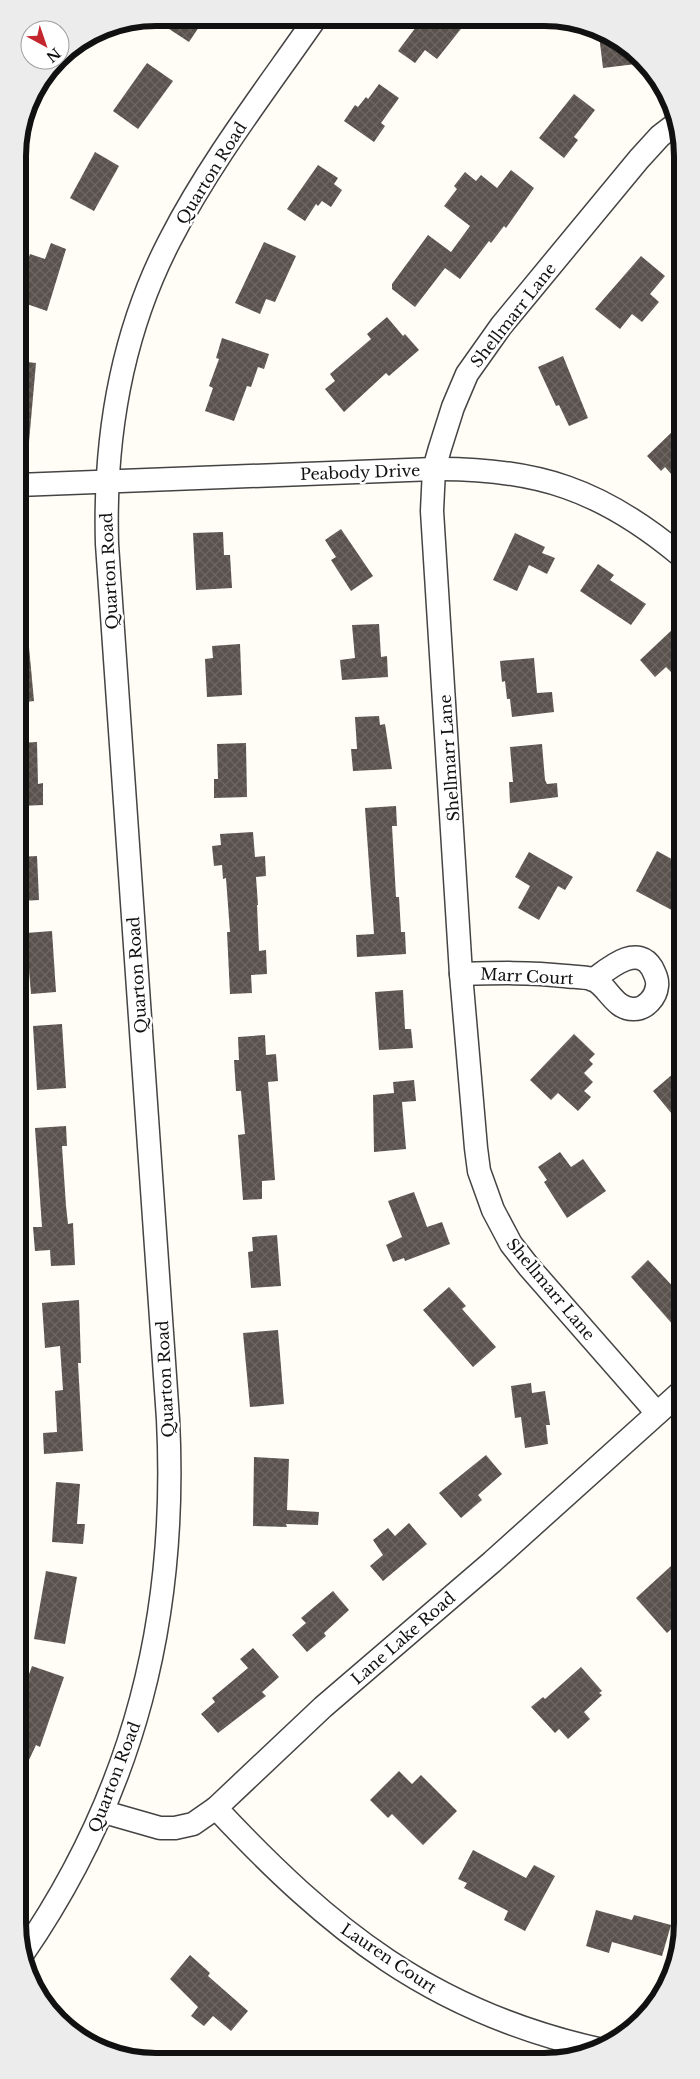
<svg xmlns="http://www.w3.org/2000/svg" width="700" height="2079" viewBox="0 0 700 2079" font-family="'Libre Baskerville',serif">
<style>
.building{fill:url(#building-cross-hatch)}
.lines{fill:none;stroke-linecap:round;stroke-linejoin:round}
.minor-casing{stroke:#444;stroke-width:25}
.minor{stroke:#fff;stroke-width:22}
.labels{text-anchor:middle;dominant-baseline:central;stroke-width:5;stroke-linejoin:round;paint-order:stroke}
.street-label{font-size:16px;fill:#111;stroke:#fff}
.rim{fill:none;stroke:#111;stroke-width:6}
</style>
<defs>
<pattern id="building-cross-hatch" width="8" height="8" patternUnits="userSpaceOnUse" patternTransform="scale(1.25)"><rect width="8" height="8" fill="#5a524d"/><path d="M0 0l8 8M0 8l8-8" fill="none" stroke="#6d6662"/></pattern>
</defs>
<rect width="100%" height="100%" fill="#fffdf5"/>
<g class="building">
<path d="M 173,18 L 205,18 L 189,42 L 166,27 Z"/>
<path d="M 422,19 L 434,19 L 468,20 L 437,59 L 425,50 L 415,63 L 398,51 Z"/>
<path d="M 599,35 L 642,58 L 644,63 L 603,68 Z"/>
<path d="M 147,63 L 173,81 L 138,129 L 113,111 Z"/>
<path d="M 379,84 L 399,98 L 381,123 L 385,126 L 374,142 L 344,121 L 355,105 L 358,107 L 366,97 L 368,99 Z"/>
<path d="M 574,94 L 595,110 L 574,137 L 578,140 L 564,158 L 539,138 Z"/>
<path d="M 95,152 L 119,166 L 94,211 L 70,198 Z"/>
<path d="M 318,165 L 338,178 L 334,184 L 342,190 L 331,207 L 322,201 L 318,206 L 316,204 L 305,221 L 287,209 Z"/>
<path d="M 511,170 L 534,188 L 506,228 L 504,226 L 491,243 L 489,241 L 460,279 L 445,268 L 415,307 L 392,289 L 392,284 L 428,235 L 451,252 L 470,226 L 444,206 L 457,189 L 454,186 L 465,172 L 476,181 L 481,175 L 497,188 Z"/>
<path d="M 264,242 L 296,256 L 275,302 L 266,299 L 260,314 L 235,303 Z"/>
<path d="M 51,243 L 66,249 L 47,311 L 18,301 L 18,290 L 30,254 L 45,259 Z"/>
<path d="M 641,256 L 665,276 L 650,294 L 659,302 L 642,322 L 632,314 L 620,329 L 595,309 Z"/>
<path d="M 387,317 L 403,336 L 405,334 L 419,350 L 389,376 L 386,373 L 344,412 L 325,389 L 335,381 L 330,374 L 371,339 L 367,334 Z"/>
<path d="M 222,338 L 269,354 L 264,369 L 258,367 L 251,387 L 247,386 L 234,421 L 205,411 L 213,388 L 209,386 L 219,359 L 216,358 Z"/>
<path d="M 563,356 L 588,418 L 569,426 L 559,405 L 556,406 L 538,367 Z"/>
<path d="M 18,361 L 36,363 L 29,442 L 18,442 Z"/>
<path d="M 672,432 L 680,440 L 680,484 L 665,467 L 661,471 L 647,456 Z"/>
<path d="M 341,529 L 373,576 L 351,591 L 331,560 L 336,557 L 325,540 Z"/>
<path d="M 223,532 L 224,555 L 230,555 L 232,588 L 196,590 L 193,533 Z"/>
<path d="M 515,533 L 545,547 L 542,553 L 555,558 L 547,574 L 529,565 L 517,591 L 493,580 Z"/>
<path d="M 598,564 L 614,575 L 610,580 L 646,604 L 631,625 L 580,591 Z"/>
<path d="M 379,624 L 381,657 L 387,656 L 388,677 L 342,680 L 340,660 L 355,658 L 352,625 Z"/>
<path d="M 674,628 L 680,636 L 681,682 L 666,667 L 655,677 L 640,660 Z"/>
<path d="M 240,644 L 242,695 L 207,697 L 205,659 L 213,658 L 212,646 Z"/>
<path d="M 29,647 L 34,701 L 19,703 L 18,648 Z"/>
<path d="M 534,658 L 537,693 L 552,692 L 554,712 L 512,717 L 510,699 L 507,699 L 505,681 L 502,682 L 500,661 Z"/>
<path d="M 379,716 L 380,725 L 385,724 L 392,769 L 353,771 L 351,749 L 357,749 L 355,717 Z"/>
<path d="M 37,742 L 38,784 L 43,783 L 43,805 L 19,806 L 19,743 Z"/>
<path d="M 246,743 L 247,797 L 214,798 L 214,779 L 218,779 L 217,744 Z"/>
<path d="M 542,744 L 545,780 L 547,784 L 557,783 L 558,797 L 510,803 L 509,782 L 513,782 L 510,747 Z"/>
<path d="M 396,806 L 397,826 L 392,826 L 396,897 L 399,897 L 401,932 L 405,932 L 406,954 L 357,957 L 356,935 L 374,934 L 365,808 Z"/>
<path d="M 253,832 L 255,857 L 265,856 L 266,876 L 256,877 L 258,905 L 257,905 L 259,951 L 266,950 L 267,974 L 251,975 L 252,993 L 230,994 L 227,932 L 230,932 L 226,878 L 223,879 L 222,865 L 214,866 L 212,846 L 221,845 L 220,834 Z"/>
<path d="M 657,851 L 681,864 L 681,915 L 636,891 Z"/>
<path d="M 529,852 L 573,877 L 565,890 L 558,886 L 539,920 L 518,908 L 530,886 L 515,877 Z"/>
<path d="M 37,856 L 39,900 L 21,901 L 19,857 Z"/>
<path d="M 52,931 L 56,992 L 31,994 L 26,933 Z"/>
<path d="M 403,990 L 405,1029 L 411,1029 L 413,1048 L 379,1050 L 375,992 Z"/>
<path d="M 62,1024 L 66,1088 L 37,1090 L 33,1026 Z"/>
<path d="M 574,1034 L 595,1054 L 589,1060 L 593,1064 L 584,1073 L 593,1082 L 584,1091 L 591,1097 L 578,1111 L 558,1093 L 551,1100 L 530,1080 Z"/>
<path d="M 265,1035 L 266,1055 L 276,1054 L 278,1081 L 268,1082 L 275,1180 L 262,1181 L 262,1199 L 243,1200 L 238,1135 L 245,1134 L 241,1091 L 236,1091 L 234,1060 L 239,1060 L 238,1037 Z"/>
<path d="M 681,1067 L 681,1125 L 653,1091 Z"/>
<path d="M 414,1080 L 416,1101 L 402,1102 L 406,1149 L 374,1152 L 373,1095 L 394,1093 L 393,1082 Z"/>
<path d="M 66,1126 L 67,1146 L 62,1146 L 66,1206 L 68,1224 L 73,1223 L 75,1265 L 51,1266 L 50,1250 L 35,1251 L 33,1227 L 42,1227 L 35,1128 Z"/>
<path d="M 560,1152 L 571,1167 L 583,1159 L 606,1191 L 567,1218 L 544,1182 L 547,1180 L 538,1167 Z"/>
<path d="M 414,1192 L 427,1227 L 442,1222 L 450,1244 L 405,1261 L 404,1258 L 393,1262 L 386,1245 L 402,1237 L 388,1201 Z"/>
<path d="M 277,1235 L 281,1286 L 251,1288 L 248,1252 L 253,1251 L 252,1237 Z"/>
<path d="M 648,1260 L 681,1295 L 681,1334 L 631,1277 Z"/>
<path d="M 449,1287 L 466,1306 L 462,1309 L 496,1347 L 473,1367 L 423,1310 Z"/>
<path d="M 79,1300 L 81,1363 L 78,1363 L 83,1451 L 44,1454 L 43,1433 L 57,1432 L 55,1391 L 63,1390 L 60,1346 L 45,1348 L 42,1303 Z"/>
<path d="M 278,1330 L 284,1404 L 250,1407 L 243,1333 Z"/>
<path d="M 531,1383 L 532,1393 L 545,1391 L 550,1425 L 546,1425 L 548,1444 L 525,1448 L 521,1417 L 515,1418 L 511,1386 Z"/>
<path d="M 486,1455 L 502,1474 L 478,1495 L 482,1500 L 461,1518 L 439,1493 Z"/>
<path d="M 254,1457 L 289,1459 L 287,1510 L 319,1512 L 318,1525 L 286,1524 L 287,1527 L 253,1526 Z"/>
<path d="M 56,1482 L 80,1484 L 77,1524 L 85,1524 L 83,1544 L 52,1542 Z"/>
<path d="M 409,1523 L 427,1544 L 383,1581 L 370,1566 L 383,1555 L 373,1540 L 388,1528 L 395,1536 Z"/>
<path d="M 682,1556 L 682,1620 L 667,1633 L 636,1598 Z"/>
<path d="M 46,1571 L 77,1577 L 65,1644 L 34,1639 Z"/>
<path d="M 333,1591 L 349,1610 L 324,1633 L 326,1636 L 307,1652 L 292,1635 L 306,1623 L 301,1618 Z"/>
<path d="M 253,1648 L 279,1677 L 262,1692 L 266,1696 L 218,1733 L 201,1714 L 215,1702 L 212,1698 L 248,1668 L 240,1659 Z"/>
<path d="M 32,1666 L 64,1677 L 40,1747 L 36,1745 L 20,1779 L 20,1699 Z"/>
<path d="M 581,1667 L 602,1691 L 599,1693 L 602,1695 L 584,1712 L 590,1719 L 568,1739 L 559,1729 L 555,1733 L 531,1707 L 543,1697 L 545,1699 Z"/>
<path d="M 399,1771 L 412,1784 L 421,1775 L 457,1811 L 423,1845 L 392,1814 L 388,1818 L 370,1800 Z"/>
<path d="M 473,1850 L 526,1878 L 534,1865 L 555,1876 L 525,1931 L 504,1920 L 508,1911 L 464,1888 L 467,1883 L 458,1879 Z"/>
<path d="M 596,1910 L 632,1920 L 634,1915 L 671,1925 L 662,1956 L 612,1942 L 609,1953 L 586,1946 Z"/>
<path d="M 190,1955 L 210,1973 L 208,1976 L 248,2011 L 231,2031 L 213,2016 L 204,2026 L 191,2016 L 198,2007 L 170,1979 Z"/>
</g>
<g class="lines">
<g class="minor-casing">
<g id="minor">
<path d="M 18,485 L 434,469 C 537,468 602,490 680,555"/>
<path d="M 461,974 C 496,973 530,972 565,976 C 573,977 584,977 592,979 C 608,985 614,1010 634,1009 C 646,1009 656,997 657,986 C 658,980 655,974 652,968 C 637,943 608,969 593,980"/>
<path d="M 657,1413 L 529,1267 L 511,1244 L 493,1210 L 479,1171 L 476,1148 L 461,974 L 432,511 L 434,469 L 440,448 L 453,407 L 467,374 L 501,326 L 639,159 L 660,136 L 677,123"/>
<path d="M 216,1808 C 330,1930 432,2012 598,2049"/>
<path d="M 104,1812 L 160,1828 L 175,1828 L 193,1824 L 216,1808 L 323,1707 L 492,1562 L 681,1392"/>
<path d="M 22,1955 C 135,1791 178,1616 168,1419 L 107,544 C 104,438 121,334 170,240 C 210,162 265,91 315,19"/>
</g>
</g>
<use href="#minor" class="minor"/>
</g>
<g class="labels">
<g class="street-label">
<text transform="translate(211 173) rotate(-58)">Quarton Road</text>
<text transform="translate(513 315) rotate(-52)">Shellmarr Lane</text>
<text transform="translate(360 472) rotate(-2)">Peabody Drive</text>
<text transform="translate(109 571) rotate(-93)">Quarton Road</text>
<text transform="translate(449 758) rotate(-94)">Shellmarr Lane</text>
<text transform="translate(137 975) rotate(-94)">Quarton Road</text>
<text transform="translate(527 976) rotate(3)">Marr Court</text>
<text transform="translate(551 1289) rotate(50)">Shellmarr Lane</text>
<text transform="translate(165 1379) rotate(-93)">Quarton Road</text>
<text transform="translate(403 1638) rotate(-41)">Lane Lake Road</text>
<text transform="translate(114 1777) rotate(-69)">Quarton Road</text>
<text transform="translate(389 1958) rotate(34)">Lauren Court</text>
</g>
</g>
<path d="M0 0H700V2079H0ZM156 26H544A130 130 0 0 1 674 156V1923A130 130 0 0 1 544 2053H156A130 130 0 0 1 26 1923V156A130 130 0 0 1 156 26Z" fill="#ececec" fill-rule="evenodd"/>
<path class="rim" d="M156 26H544A130 130 0 0 1 674 156V1923A130 130 0 0 1 544 2053H156A130 130 0 0 1 26 1923V156A130 130 0 0 1 156 26Z"/>
<g transform="translate(45 45) rotate(140)"><circle r="24" fill="#ffffff" stroke="#a0a0a0"/>
<path d="M0-4L9 19L0 12L-9 19Z" fill="#c4262e"/>
<text y="-8" font-size="14" font-weight="bold" text-anchor="middle" fill="#111111">N</text>
</g>
</svg>
